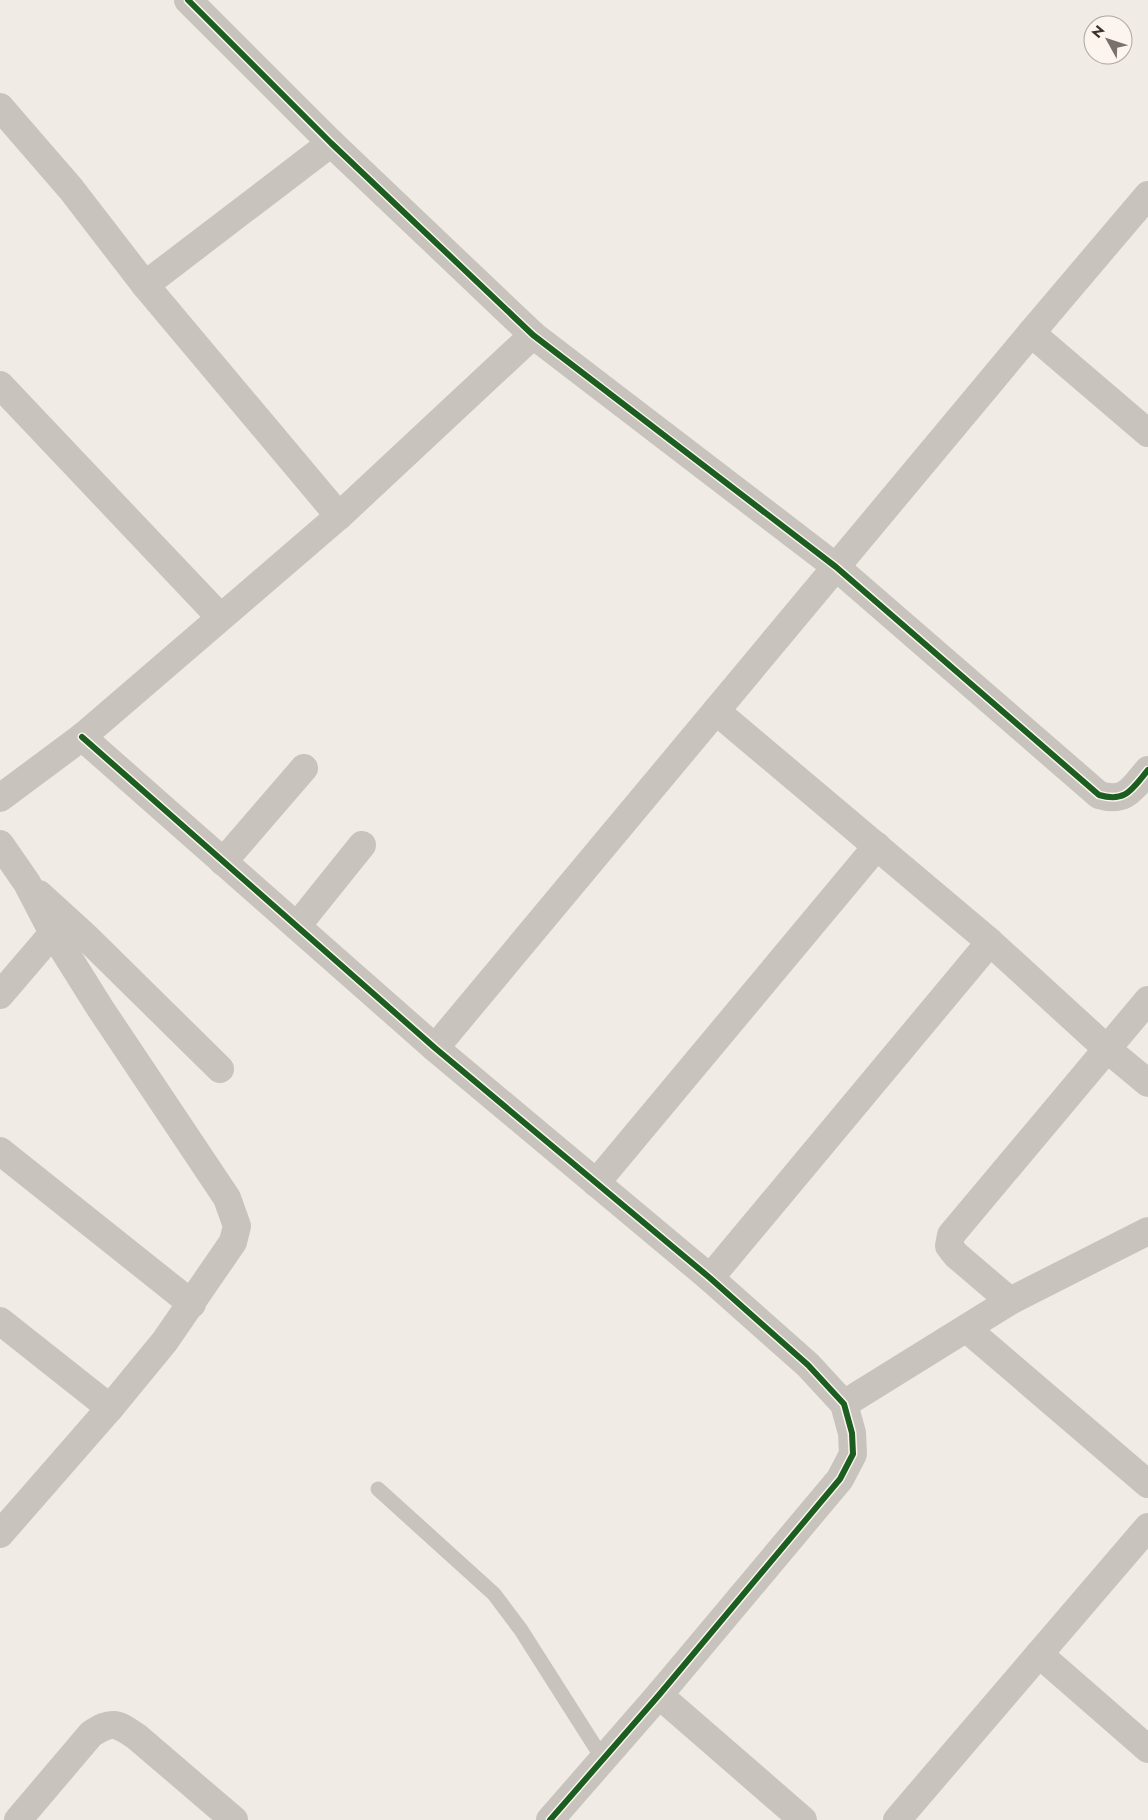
<svg xmlns="http://www.w3.org/2000/svg" width="1148" height="1820" viewBox="0 0 1148 1820" font-family="Jost,sans-serif">
<style>
.lines{fill:none;stroke-linecap:round;stroke-linejoin:round}
.lane{stroke:#c9c3be;stroke-width:15}
.street{stroke:#c9c3be;stroke-width:28}
.cycleway-casing{stroke:#fbf5ee;stroke-width:9}
.cycleway{stroke:#1b5e20;stroke-width:6}
</style>
<rect width="100%" height="100%" fill="#f0ebe5"/>
<g class="lines">
<path class="lane" d="M 378,1489 L 494,1594 L 521,1630 L 603,1759"/>
<g class="street">
<path d="M 188,0 L 331,143 L 533,335 L 836,567 L 1099,795 C 1126,803 1132,789 1148,770"/>
<path d="M 0,107 L 71,189 L 145,285 L 339,516"/>
<path d="M 145,285 L 331,143"/>
<path d="M 1031,333 L 1148,433"/>
<path d="M 0,385 L 220,617"/>
<path d="M 716,711 L 990,942 L 1107,1049 L 1148,1083"/>
<path d="M 82,737 L 435,1048 L 710,1278 L 808,1365 L 844,1404 L 852,1433 L 853,1454 L 840,1479 L 659,1695 L 550,1820"/>
<path d="M 0,798 L 82,737 L 339,516 L 533,335"/>
<path d="M 0,844 L 27,883 L 53,933 L 100,1008 L 227,1198 L 237,1226 L 233,1242 L 165,1341 L 110,1408 L 0,1534"/>
<path d="M 223,862 L 304,768"/>
<path d="M 39,894 L 84,935 L 220,1069"/>
<path d="M 297,926 L 362,845"/>
<path d="M 0,995 L 53,933"/>
<path d="M 435,1048 L 1031,333 L 1148,195"/>
<path d="M 0,1151 L 192,1304"/>
<path d="M 596,1183 L 877,846"/>
<path d="M 710,1278 L 990,942"/>
<path d="M 1010,1301 L 956,1255 L 949,1246 L 951,1235 L 1148,1000"/>
<path d="M 0,1321 L 110,1408"/>
<path d="M 967,1329 L 1148,1484"/>
<path d="M 844,1404 L 1010,1301 L 1148,1231"/>
<path d="M 1039,1654 L 1148,1749"/>
<path d="M 659,1695 L 803,1820"/>
<path d="M 18,1820 L 91,1734 C 112,1720 117,1723 137,1737 L 234,1820"/>
<path d="M 897,1820 L 1148,1527"/>
</g>
<g class="cycleway-casing">
<g id="cycleway">
<path d="M 188,0 L 331,143 L 533,335 L 836,567 L 1099,795 C 1126,803 1132,789 1148,770"/>
<path d="M 82,737 L 435,1048 L 710,1278 L 808,1365 L 844,1404 L 852,1433 L 853,1454 L 840,1479 L 659,1695 L 550,1820"/>
</g>
</g>
<use href="#cycleway" class="cycleway"/>
</g>
<g transform="translate(1108 40) rotate(310)"><circle r="24" fill="#fbf5ee" stroke="#aea6a0"/>
<path d="M0-4L9 19L0 12L-9 19Z" fill="#7a716c"/>
<text y="-8" font-size="14" font-weight="bold" text-anchor="middle" fill="#3b302b">N</text>
</g>
</svg>
